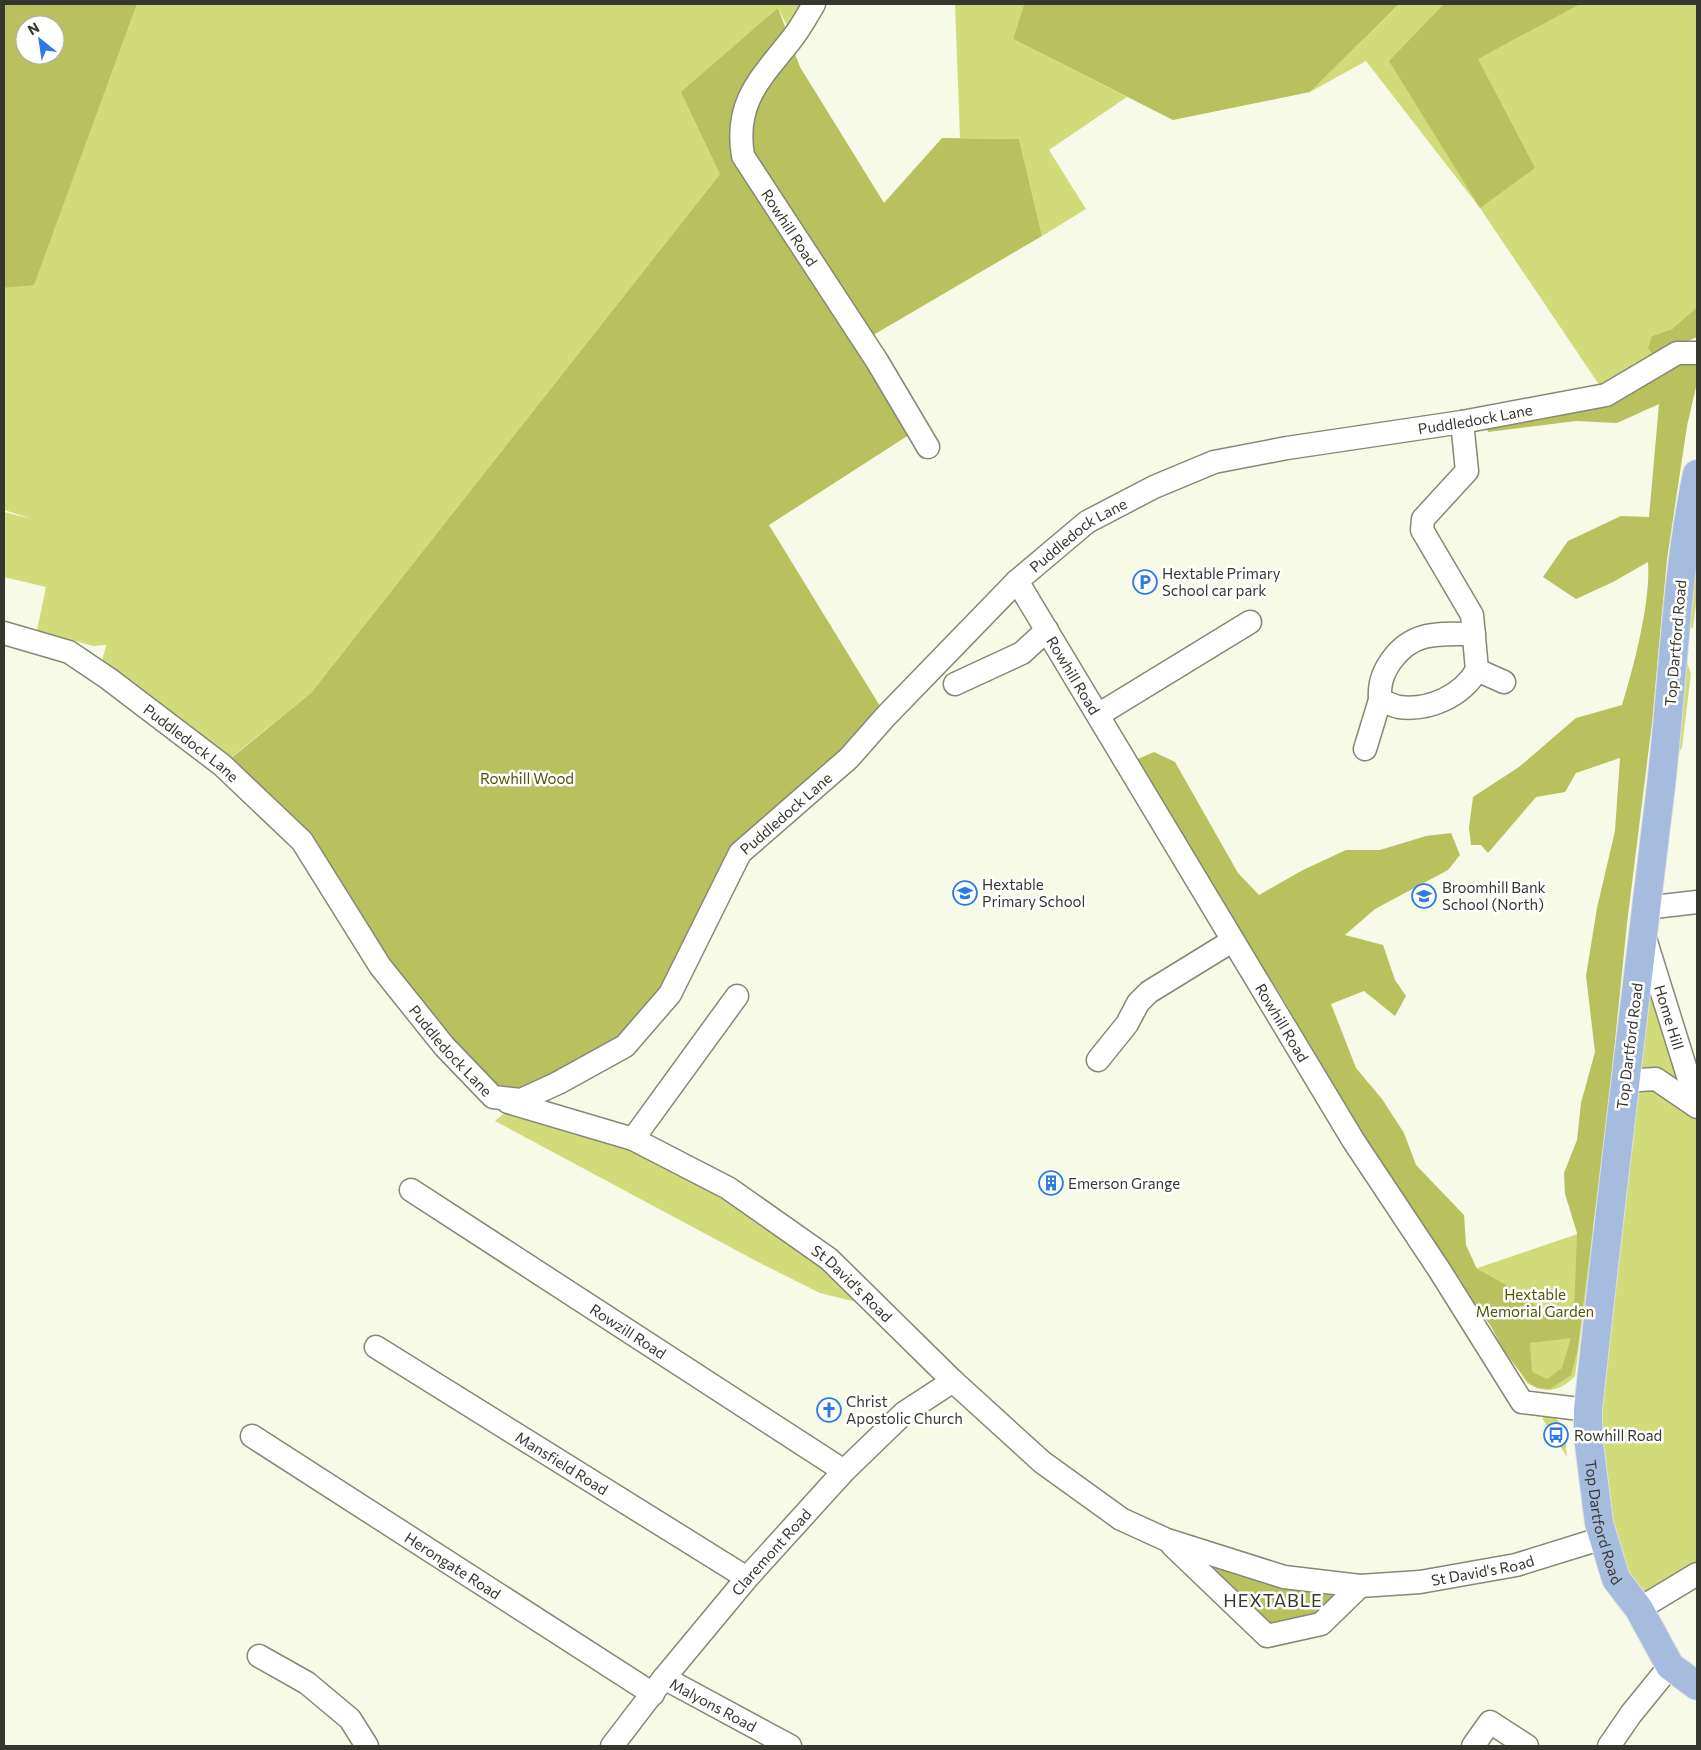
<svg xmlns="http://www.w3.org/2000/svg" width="1701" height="1750" viewBox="0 0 1701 1750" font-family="Commissioner,sans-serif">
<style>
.green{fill:#d2db7a}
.forest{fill:#b8c15e;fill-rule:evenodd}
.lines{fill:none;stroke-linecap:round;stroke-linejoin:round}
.minor-casing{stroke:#868877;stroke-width:25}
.major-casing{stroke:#dfdfde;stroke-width:30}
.minor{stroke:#fff;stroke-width:22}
.major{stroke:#a5bcdf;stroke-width:28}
.labels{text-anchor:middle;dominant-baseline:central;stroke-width:5;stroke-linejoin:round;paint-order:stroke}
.street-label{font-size:15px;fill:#363730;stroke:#fff}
.poi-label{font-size:15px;fill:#363730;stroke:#fff;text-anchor:start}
.park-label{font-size:15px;fill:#4f5406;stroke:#fff}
.quarter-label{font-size:18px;letter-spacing:1px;fill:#363730;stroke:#fff}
</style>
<rect width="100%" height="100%" fill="#f7fae7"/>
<g class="green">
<path d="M 137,4 L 814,4 L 793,38 L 778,8 L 720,174 L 311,693 L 222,765 L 101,666 L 106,645 L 93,646 L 37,630 L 46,587 L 4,577 L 4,512 L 32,519 L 4,510 L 4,288 L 34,284 Z"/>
<path d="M 955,4 L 1024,4 L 1013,39 L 1127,97 L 1049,150 L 1086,209 L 1042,236 L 1019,139 L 960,138 Z"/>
<path d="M 1399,4 L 1697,4 L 1697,307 L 1672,329 L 1652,336 L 1658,365 L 1606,395 L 1480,208 L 1366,61 L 1310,92 Z"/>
<path d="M 1697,487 L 1697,597 L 1693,628 L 1688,627 Z"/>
<path d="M 1686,659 L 1691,674 L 1682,747 L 1674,764 Z"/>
<path d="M 1643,931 L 1697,1106 L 1625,1080 Z"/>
<path d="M 1656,1079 L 1697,1107 L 1697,1573 L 1641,1609 L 1593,1481 L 1625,1081 Z"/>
<path d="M 515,1104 L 728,1188 L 869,1298 L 852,1301 L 820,1293 L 758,1262 L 495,1121 Z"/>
<path d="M 1595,1228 L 1575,1376 C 1560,1391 1546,1395 1527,1383 L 1486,1319 L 1460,1274 Z"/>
<path d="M 1550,1415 C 1568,1423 1565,1440 1567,1457 L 1542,1418 Z"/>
</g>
<g class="forest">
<path d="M 4,4 L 137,4 L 34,285 L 4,288 ZM 25,25 L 55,25 L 55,55 L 25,55 Z"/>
<path d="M 1024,4 L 1399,4 L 1310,92 L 1173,120 L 1013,39 Z"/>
<path d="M 1444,4 L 1580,4 L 1478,59 L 1535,168 L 1480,208 L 1389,61 Z"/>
<path d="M 778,8 L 800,67 L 884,203 L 942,138 L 1019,139 L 1042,236 L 858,344 L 912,433 L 769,525 L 886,716 L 739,852 L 668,994 L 624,1044 L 557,1081 L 496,1095 L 445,1045 L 302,840 L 224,764 L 311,693 L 720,174 L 681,92 Z"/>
<path d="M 1697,307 L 1697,337 L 1654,357 L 1648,348 L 1652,336 L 1672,329 Z"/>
<path d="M 1697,358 L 1697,383 L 1687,426 L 1667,559 L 1652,723 L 1627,924 L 1607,1119 L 1577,1352 L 1571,1375 L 1550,1389 L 1537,1388 L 1528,1382 L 1503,1350 L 1491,1326 L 1463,1288 L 1354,1124 L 1286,1004 L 1133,761 L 1154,752 L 1175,762 L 1238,873 L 1259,895 L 1303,870 L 1346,850 L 1380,850 L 1426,836 L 1451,833 L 1460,855 L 1448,870 L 1375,909 L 1345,935 L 1383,945 L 1395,980 L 1406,996 L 1395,1016 L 1364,991 L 1331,1004 L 1356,1068 L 1382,1099 L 1404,1133 L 1416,1165 L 1464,1215 L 1466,1245 L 1477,1269 C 1503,1282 1527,1296 1547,1317 L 1574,1317 L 1577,1233 L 1565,1194 L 1564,1173 L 1577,1140 L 1581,1103 L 1595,1052 L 1586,976 L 1597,908 L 1615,831 L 1620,758 L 1576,773 L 1565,792 L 1536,797 L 1488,853 L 1481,845 L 1471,845 L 1469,828 L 1473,797 L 1519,767 L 1576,718 L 1622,705 C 1634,666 1651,601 1648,562 L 1613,582 L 1576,599 L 1543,577 L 1568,541 L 1621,516 L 1649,517 L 1659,404 L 1617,423 L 1576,421 L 1488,432 L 1485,422 L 1677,361 ZM 1571,1338 L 1562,1368 L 1547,1379 L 1532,1372 L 1530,1343 Z"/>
<path d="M 1172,1544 L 1355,1586 L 1320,1621 L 1266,1633 Z"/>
</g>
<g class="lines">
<g class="minor-casing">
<g id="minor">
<path id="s1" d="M 814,4 C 807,16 800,29 791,40 C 761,78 734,102 743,156 L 877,361 L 928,447"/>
<path d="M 1462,422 L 1467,471 L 1423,519 L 1422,530 L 1472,615 L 1477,670 L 1504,682"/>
<path id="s2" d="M 1017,581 L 1353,1140 L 1440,1271 L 1522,1402 L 1588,1410"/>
<path id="s3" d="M 4,633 L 69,652 L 109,679 L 222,765 L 302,841 L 380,966 L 444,1046 L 493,1097 L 521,1100 L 558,1083 L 625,1046 L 670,994 L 740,853 L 849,758 L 886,716 L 1017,581 L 1087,522 L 1154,487 L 1214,462 L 1287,448 L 1462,422 L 1606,395 L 1677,353 L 1697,353"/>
<path d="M 955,684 L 1022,653 L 1047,630"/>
<path d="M 1380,700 C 1379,685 1382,674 1391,661 C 1413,630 1440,634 1474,634"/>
<path d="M 1098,715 L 1250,622"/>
<path d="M 1365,749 L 1380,700 C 1386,702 1393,706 1399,707 C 1429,711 1462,696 1477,670"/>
<path d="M 1645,908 L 1697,902"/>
<path id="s4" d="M 1644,935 L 1697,1105"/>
<path d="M 1098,1060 L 1127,1024 L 1138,1003 L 1149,992 L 1232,941"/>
<path d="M 1624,1081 L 1656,1079 L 1697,1107"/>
<path id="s5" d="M 508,1102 L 633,1139 L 728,1188 L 829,1259 L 953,1381 L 1042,1462 L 1121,1519 L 1167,1540 L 1284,1577 L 1360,1586 L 1420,1582 L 1516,1565 L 1603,1538"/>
<path d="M 633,1139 L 737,996"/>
<path id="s6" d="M 411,1190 L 844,1471"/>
<path id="s7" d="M 376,1347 L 747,1578"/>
<path id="s8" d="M 252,1436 L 653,1694"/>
<path d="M 1172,1545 L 1267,1636 L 1321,1624 L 1360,1586"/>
<path d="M 1639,1609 L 1697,1574"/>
<path d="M 259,1656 L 307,1683 L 350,1719 L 367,1746"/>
<path id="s9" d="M 664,1678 L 790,1746"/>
<path id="s10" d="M 612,1746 L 664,1678 L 747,1578 L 844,1471 L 904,1413 L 953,1381"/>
<path d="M 1473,1746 L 1490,1722 L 1527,1746"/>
<path d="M 1609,1746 L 1631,1714 L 1670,1666"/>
</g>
</g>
<g class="major-casing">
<g id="major">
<path id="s11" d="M 1697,474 C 1675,579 1673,687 1660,794 C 1635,999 1610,1204 1588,1410 L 1588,1436 L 1599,1523 L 1616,1579 L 1639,1609 L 1670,1666 L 1697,1686"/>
</g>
</g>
<use href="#minor" class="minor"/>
<use href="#major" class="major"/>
</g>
<defs>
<g id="parking-ring" transform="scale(1.25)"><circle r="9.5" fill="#fff" stroke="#2d79e5" stroke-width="1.5"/><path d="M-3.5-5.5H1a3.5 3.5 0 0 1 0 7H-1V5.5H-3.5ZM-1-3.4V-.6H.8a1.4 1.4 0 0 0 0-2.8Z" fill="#2d79e5"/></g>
<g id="school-ring" transform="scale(1.25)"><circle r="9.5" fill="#fff" stroke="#2d79e5" stroke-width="1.5"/><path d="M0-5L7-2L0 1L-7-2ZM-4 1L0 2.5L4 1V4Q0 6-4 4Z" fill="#2d79e5"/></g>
<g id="building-ring" transform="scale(1.25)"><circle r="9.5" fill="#fff" stroke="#2d79e5" stroke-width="1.5"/><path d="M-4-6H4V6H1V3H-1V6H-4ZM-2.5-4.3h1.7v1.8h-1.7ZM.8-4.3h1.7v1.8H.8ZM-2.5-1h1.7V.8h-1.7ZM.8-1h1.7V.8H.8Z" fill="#2d79e5"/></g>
<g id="church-ring" transform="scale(1.25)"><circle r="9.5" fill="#fff" stroke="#2d79e5" stroke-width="1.5"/><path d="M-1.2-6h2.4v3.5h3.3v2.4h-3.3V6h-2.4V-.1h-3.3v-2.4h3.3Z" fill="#2d79e5"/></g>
<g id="bus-ring" transform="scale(1.25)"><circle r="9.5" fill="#fff" stroke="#2d79e5" stroke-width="1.5"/><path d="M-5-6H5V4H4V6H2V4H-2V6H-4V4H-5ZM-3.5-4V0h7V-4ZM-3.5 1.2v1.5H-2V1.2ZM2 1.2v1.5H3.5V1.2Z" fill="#2d79e5"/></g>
</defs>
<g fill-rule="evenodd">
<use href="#parking-ring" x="1145" y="582"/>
<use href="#school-ring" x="965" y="893"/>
<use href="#school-ring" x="1424" y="896"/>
<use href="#building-ring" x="1051" y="1183"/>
<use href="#church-ring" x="829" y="1410"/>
<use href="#bus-ring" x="1556" y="1435"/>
</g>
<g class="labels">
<g class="street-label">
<text stroke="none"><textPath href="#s1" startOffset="259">Rowhill Road</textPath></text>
<text stroke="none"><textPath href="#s3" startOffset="1946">Puddledock Lane</textPath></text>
<text stroke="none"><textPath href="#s3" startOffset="1526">Puddledock Lane</textPath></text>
<text transform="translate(1675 643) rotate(-85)">Top Dartford Road</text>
<text stroke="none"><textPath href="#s2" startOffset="110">Rowhill Road</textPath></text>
<text stroke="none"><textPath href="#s3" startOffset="220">Puddledock Lane</textPath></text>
<text stroke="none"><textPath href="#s3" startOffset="1121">Puddledock Lane</textPath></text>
<text stroke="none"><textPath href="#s4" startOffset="86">Home Hill</textPath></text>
<text stroke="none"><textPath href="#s2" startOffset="515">Rowhill Road</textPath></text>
<text transform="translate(1629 1046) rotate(-83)">Top Dartford Road</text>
<text stroke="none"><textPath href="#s3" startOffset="626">Puddledock Lane</textPath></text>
<text stroke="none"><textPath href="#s5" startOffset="394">St David's Road</textPath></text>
<text stroke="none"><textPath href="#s6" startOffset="259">Rowzill Road</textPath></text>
<text stroke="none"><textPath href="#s7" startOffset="219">Mansfield Road</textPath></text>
<text stroke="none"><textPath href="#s11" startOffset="1056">Top Dartford Road</textPath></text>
<text stroke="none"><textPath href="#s10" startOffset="251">Claremont Road</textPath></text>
<text stroke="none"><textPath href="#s8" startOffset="239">Herongate Road</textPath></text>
<text stroke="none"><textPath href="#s5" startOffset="1126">St David's Road</textPath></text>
<text stroke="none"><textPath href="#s9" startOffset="56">Malyons Road</textPath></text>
</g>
<g class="poi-label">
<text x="1162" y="573">Hextable Primary<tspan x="1162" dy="17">School car park</tspan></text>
<text x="982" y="884">Hextable<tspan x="982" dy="17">Primary School</tspan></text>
<text x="1442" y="887">Broomhill Bank<tspan x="1442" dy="17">School (North)</tspan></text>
<text x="1068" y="1183">Emerson Grange</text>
<text x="846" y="1401">Christ<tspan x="846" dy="17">Apostolic Church</tspan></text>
<text x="1574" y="1435">Rowhill Road</text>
</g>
<g class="park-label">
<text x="527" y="778">Rowhill Wood</text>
<text x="1535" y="1294">Hextable<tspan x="1535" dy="17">Memorial Garden</tspan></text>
</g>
<g class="quarter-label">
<text x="1273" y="1600">HEXTABLE</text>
</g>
</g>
<rect width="1701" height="1750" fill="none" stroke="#363730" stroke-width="10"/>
<g transform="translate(40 40) rotate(330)"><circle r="24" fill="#ffffff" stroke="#afafac"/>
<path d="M0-4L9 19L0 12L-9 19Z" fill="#2d79e5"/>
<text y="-8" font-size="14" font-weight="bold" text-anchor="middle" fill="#363730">N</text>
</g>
</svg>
